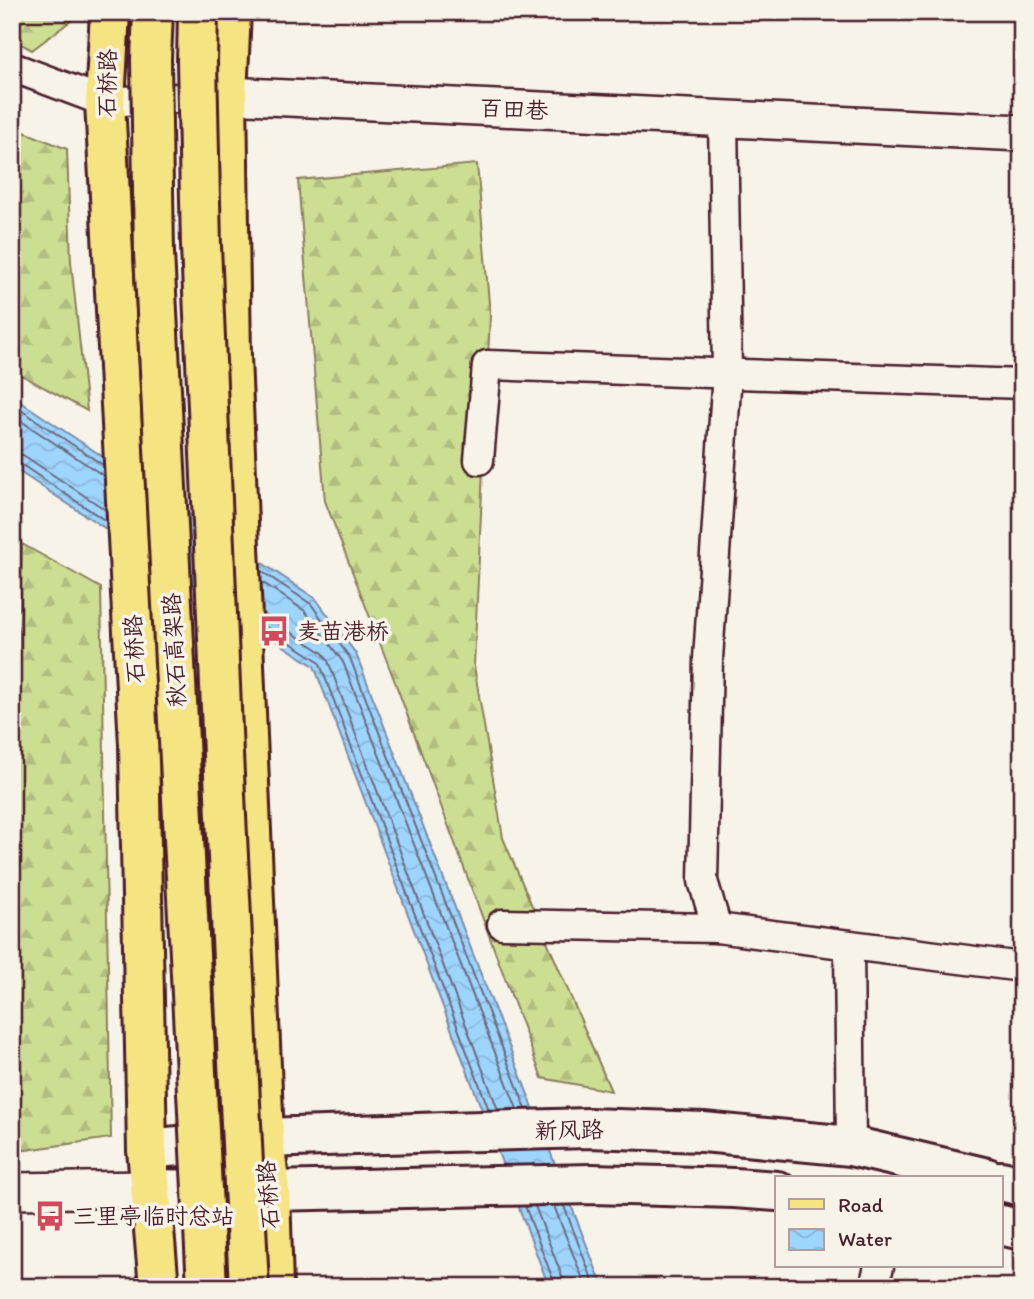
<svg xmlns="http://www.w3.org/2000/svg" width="1034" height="1299" viewBox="0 0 1034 1299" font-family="Itim,'LXGW WenKai TC',sans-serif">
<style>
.forest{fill:url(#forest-firs);stroke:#8b7e5e;stroke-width:2}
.water{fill:url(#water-waves);stroke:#7c8ca9;stroke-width:2}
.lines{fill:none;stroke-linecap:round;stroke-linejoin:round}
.shore{stroke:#6b687f;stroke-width:2}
.minor-casing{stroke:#4a1f2b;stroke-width:33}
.tertiary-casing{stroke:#4a1f2b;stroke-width:40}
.secondary-casing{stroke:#4a1f2b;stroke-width:44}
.primary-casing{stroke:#4a1f2b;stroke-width:44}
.minor{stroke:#f7f3e8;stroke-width:28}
.tertiary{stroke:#f7f3e8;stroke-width:35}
.secondary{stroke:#f7f3e8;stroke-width:38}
.primary{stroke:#f6e381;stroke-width:38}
.trunk-bridge-casing{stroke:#4a1f2b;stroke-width:44;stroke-linecap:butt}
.trunk-bridge{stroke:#f6e381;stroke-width:38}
.labels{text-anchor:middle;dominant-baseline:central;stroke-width:7;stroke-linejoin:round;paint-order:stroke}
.street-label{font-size:23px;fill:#4a1f2b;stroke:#f7f3e8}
.poi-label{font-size:23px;fill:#4a1f2b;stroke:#f7f3e8;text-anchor:start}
</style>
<defs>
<pattern id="forest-firs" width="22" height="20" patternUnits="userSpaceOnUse" patternTransform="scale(1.75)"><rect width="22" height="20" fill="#ccde92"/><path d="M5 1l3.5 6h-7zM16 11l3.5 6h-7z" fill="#b1be7e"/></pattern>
<pattern id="water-waves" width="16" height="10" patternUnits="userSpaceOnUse" patternTransform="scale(1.75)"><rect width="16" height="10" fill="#9dd5fd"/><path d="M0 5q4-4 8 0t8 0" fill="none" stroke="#89b6d9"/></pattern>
</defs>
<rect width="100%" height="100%" fill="#f7f3e8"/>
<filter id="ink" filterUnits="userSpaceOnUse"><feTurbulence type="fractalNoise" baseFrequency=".0143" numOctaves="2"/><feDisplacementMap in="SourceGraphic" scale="14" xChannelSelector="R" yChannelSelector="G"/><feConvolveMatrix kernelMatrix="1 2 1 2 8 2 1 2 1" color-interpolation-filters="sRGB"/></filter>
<g filter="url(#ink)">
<g class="forest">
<path d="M 12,12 L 73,12 L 72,20 L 32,50 L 12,39 Z"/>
<path d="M 12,127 L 67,149 L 71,262 L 87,411 L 12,370 Z"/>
<path d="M 477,164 L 490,315 L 474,666 L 503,838 L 611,1091 L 542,1078 L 395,682 L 325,501 L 298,180 Z"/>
<path d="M 22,544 L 101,588 L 111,1138 L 12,1152 L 12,902 Z"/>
</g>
<path class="water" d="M 12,396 L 316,599 L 356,654 L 603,1287 L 549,1287 L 314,666 L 12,467 Z"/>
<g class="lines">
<g class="shore">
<path d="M 12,404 L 103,465"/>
<path d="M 12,415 L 104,476"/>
<path d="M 12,453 L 23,455 L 106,510"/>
<path d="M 12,461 L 19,463 L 106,521"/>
<path d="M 261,571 L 311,604 L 350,658 L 526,1109"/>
<path d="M 262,582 L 305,611 L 343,662 L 517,1109"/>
<path d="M 263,614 L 323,653 L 328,661 L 498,1110"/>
<path d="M 263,625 L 317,660 L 320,664 L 489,1110"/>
<path d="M 525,1206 L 554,1282 L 555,1287"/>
<path d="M 535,1206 L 563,1279 L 564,1287"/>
<path d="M 554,1206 L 586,1287"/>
<path d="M 564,1206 L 595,1287"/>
</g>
<g class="minor-casing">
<g id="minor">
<path d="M 12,67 L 105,102 L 216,96"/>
<path d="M 479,460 L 487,365 L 1022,384"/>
<path d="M 502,924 L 717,928 L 1022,967"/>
<path d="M 717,928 L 703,881 L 708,659 L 727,373 L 723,119"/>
<path d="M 849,945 L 851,1146"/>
<path d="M 874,1287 L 879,1266"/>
</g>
</g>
<g class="tertiary-casing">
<g id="tertiary">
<path d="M 227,95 L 1022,133"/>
<path d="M 12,1191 L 150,1189"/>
</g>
</g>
<g class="secondary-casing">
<g id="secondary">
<path d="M 147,1149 L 264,1138 L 447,1132 L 589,1128 L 703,1132 L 851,1146 L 987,1178"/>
<path d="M 1001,1181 L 1022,1186"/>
<path d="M 150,1189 L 270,1191 L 592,1184 L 734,1188 L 777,1191"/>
<path d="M 1001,1225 L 1022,1230"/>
</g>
</g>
<g class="primary-casing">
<g id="primary">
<path d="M 110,12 L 105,102 L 139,745 L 147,1149 L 159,1287"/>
<path d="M 231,12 L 227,95 L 231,357 L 264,1138 L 270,1191 L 273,1287"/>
</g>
</g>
<use href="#minor" class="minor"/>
<use href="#tertiary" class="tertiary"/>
<use href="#secondary" class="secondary"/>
<use href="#primary" class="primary"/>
<g class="trunk-bridge-casing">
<g id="trunk-bridge">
<path d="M 153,12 L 151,59 L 154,253 L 207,1287"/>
<path d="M 198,12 L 197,61 L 201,246 L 223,754 L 249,1287"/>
</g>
</g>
<use href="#trunk-bridge" class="trunk-bridge"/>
</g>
</g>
<defs>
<g id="bus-bare" transform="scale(2.415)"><path d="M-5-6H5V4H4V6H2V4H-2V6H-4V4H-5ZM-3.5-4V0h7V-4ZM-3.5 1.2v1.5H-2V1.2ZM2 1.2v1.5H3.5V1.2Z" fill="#d1495b" stroke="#f7f3e8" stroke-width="2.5" paint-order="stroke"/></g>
</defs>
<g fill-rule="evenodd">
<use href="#bus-bare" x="274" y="631"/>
<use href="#bus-bare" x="50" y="1216"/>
</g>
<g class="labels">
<g class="street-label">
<text transform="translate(107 83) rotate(-89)">石桥路</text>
<text transform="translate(514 109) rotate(3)">百田巷</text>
<text transform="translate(134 649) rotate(-93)">石桥路</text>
<text transform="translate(174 650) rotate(-93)">秋石高架路</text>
<text transform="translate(569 1130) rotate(-1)">新风路</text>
<text transform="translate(268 1195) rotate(-94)">石桥路</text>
</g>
<g class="poi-label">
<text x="297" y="631">麦苗港桥</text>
<text x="73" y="1216">三里亭临时总站</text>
</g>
</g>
<rect width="1034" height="1299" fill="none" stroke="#f7f3e8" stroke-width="42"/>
<rect x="21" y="21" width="992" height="1257" fill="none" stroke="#4a1f2b" stroke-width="2.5" filter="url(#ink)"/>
<rect x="775" y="1176" width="228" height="91" fill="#f7f3e8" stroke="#b29e9c" stroke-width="2"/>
<rect x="789" y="1199" width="35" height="10" fill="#f6e381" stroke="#b29e9c" stroke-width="2"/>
<text x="838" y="1212" font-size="21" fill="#4a1f2b">Road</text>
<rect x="789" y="1229" width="35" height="21" fill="url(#water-waves)" stroke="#b29e9c" stroke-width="2"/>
<text x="838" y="1246" font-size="21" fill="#4a1f2b">Water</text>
</svg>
